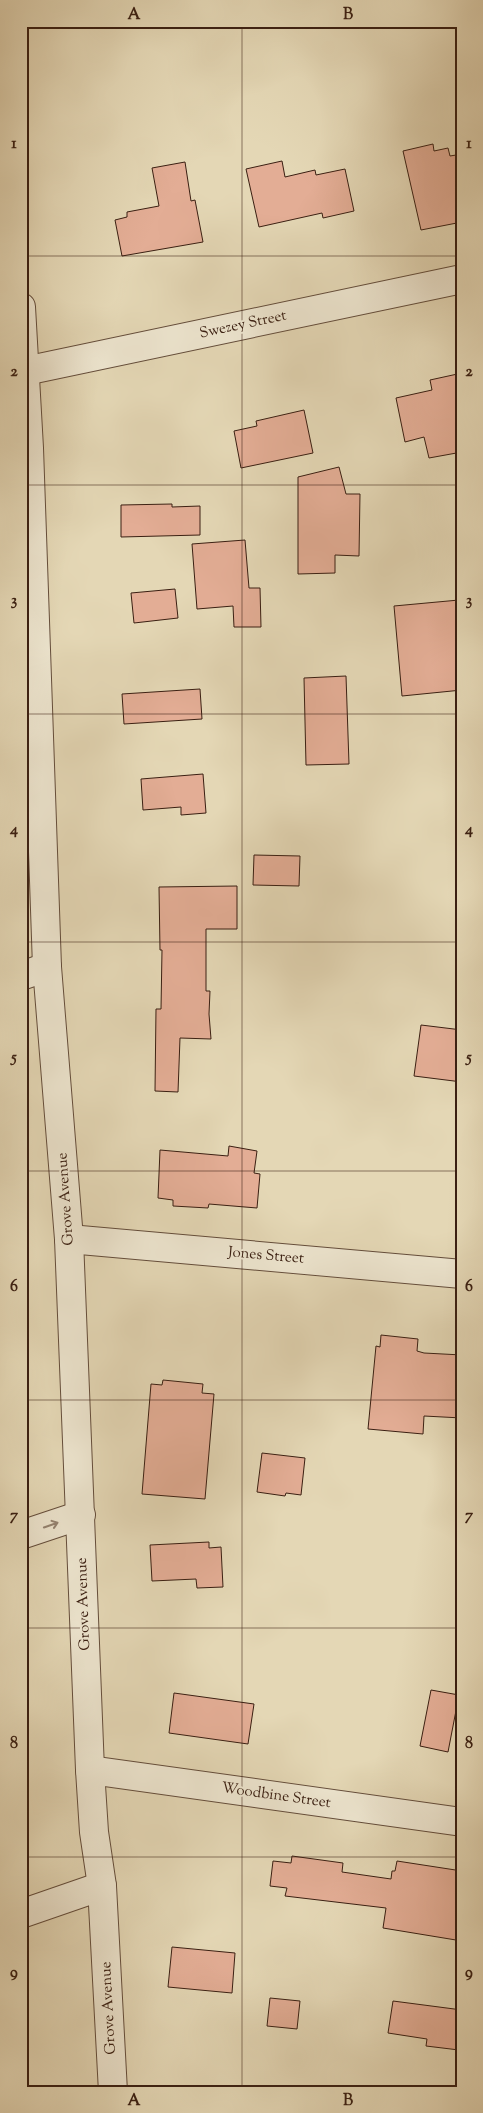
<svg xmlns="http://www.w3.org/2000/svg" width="483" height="2113" viewBox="0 0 483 2113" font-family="'Sorts Mill Goudy',serif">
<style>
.building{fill:#e3ad95;stroke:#3a1f12}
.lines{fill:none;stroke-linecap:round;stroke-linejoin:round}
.minor-casing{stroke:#644d3b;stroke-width:30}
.minor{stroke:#ede5cf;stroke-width:28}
.oneway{stroke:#948270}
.grid{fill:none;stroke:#3a1f12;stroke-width:1;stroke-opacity:0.55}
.labels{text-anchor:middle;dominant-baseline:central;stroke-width:4;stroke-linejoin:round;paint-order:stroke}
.street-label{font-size:15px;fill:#3a1f12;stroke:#ede5cf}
.neatline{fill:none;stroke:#3a1f12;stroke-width:2}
.grid-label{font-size:16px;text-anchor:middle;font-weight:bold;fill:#3a1f12}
</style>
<rect width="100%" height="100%" fill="#e4d7b5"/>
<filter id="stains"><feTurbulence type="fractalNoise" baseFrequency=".004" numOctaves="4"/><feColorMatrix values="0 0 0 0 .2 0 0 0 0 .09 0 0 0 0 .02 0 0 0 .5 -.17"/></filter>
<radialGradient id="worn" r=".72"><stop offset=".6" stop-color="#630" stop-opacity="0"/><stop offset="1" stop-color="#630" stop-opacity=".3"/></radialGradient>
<g class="building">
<path d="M 433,144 L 434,151 L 448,148 L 450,156 L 462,154 L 462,222 L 421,230 L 403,151 Z"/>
<path d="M 282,161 L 285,177 L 315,170 L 316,175 L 345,169 L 354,211 L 323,218 L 322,213 L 259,227 L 246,169 Z"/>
<path d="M 185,162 L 191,201 L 195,200 L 203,242 L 122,256 L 115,220 L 127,217 L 127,212 L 159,206 L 152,168 Z"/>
<path d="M 462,373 L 462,452 L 429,458 L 424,437 L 405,442 L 396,398 L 432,390 L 430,380 Z"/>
<path d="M 304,410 L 313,453 L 241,468 L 234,431 L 257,426 L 256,421 Z"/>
<path d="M 339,467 L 346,494 L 360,494 L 359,556 L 335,555 L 335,573 L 298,574 L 298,477 Z"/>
<path d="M 172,504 L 172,507 L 200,506 L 200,535 L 121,537 L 121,505 Z"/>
<path d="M 245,540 L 249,588 L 260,588 L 261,627 L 234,627 L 233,606 L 197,609 L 192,544 Z"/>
<path d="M 175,589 L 178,618 L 134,623 L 131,593 Z"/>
<path d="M 459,600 L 462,634 L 462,690 L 402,696 L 394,606 Z"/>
<path d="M 346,676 L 349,764 L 306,765 L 304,678 Z"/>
<path d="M 200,689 L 202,719 L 124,724 L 122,694 Z"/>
<path d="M 203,774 L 206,813 L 181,815 L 181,807 L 143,810 L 141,779 Z"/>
<path d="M 254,855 L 300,856 L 299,886 L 253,885 Z"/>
<path d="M 237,886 L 237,929 L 206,929 L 206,991 L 210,991 L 209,1014 L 211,1039 L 180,1038 L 178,1092 L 155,1091 L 156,1009 L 161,1009 L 162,950 L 160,950 L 159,887 Z"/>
<path d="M 421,1025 L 462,1030 L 462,1082 L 414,1076 Z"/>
<path d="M 229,1146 L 257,1151 L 254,1173 L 260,1174 L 257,1208 L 209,1204 L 208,1208 L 173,1206 L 173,1200 L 158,1198 L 160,1150 L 228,1156 Z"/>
<path d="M 381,1335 L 418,1339 L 417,1351 L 424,1353 L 462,1355 L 462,1418 L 424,1416 L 423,1434 L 368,1429 L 376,1346 L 380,1347 Z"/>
<path d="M 163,1380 L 203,1384 L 202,1393 L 214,1394 L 205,1499 L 142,1494 L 151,1384 L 162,1385 Z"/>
<path d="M 262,1453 L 305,1458 L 301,1495 L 286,1493 L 285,1496 L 257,1492 Z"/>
<path d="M 209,1542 L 209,1548 L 221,1547 L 223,1587 L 197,1588 L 196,1579 L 152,1581 L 150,1545 Z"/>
<path d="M 431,1690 L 459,1695 L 448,1752 L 420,1746 Z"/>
<path d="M 174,1693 L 254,1704 L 248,1744 L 169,1733 Z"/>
<path d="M 292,1856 L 343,1863 L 342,1872 L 391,1879 L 392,1871 L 395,1871 L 397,1861 L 462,1871 L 462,1941 L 383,1928 L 386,1908 L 285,1896 L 287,1888 L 270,1886 L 273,1861 L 291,1863 Z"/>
<path d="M 172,1947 L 235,1953 L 232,1993 L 168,1987 Z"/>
<path d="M 270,1998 L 300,2001 L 297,2029 L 267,2026 Z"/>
<path d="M 393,2001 L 462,2010 L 459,2050 L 426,2046 L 427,2039 L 388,2033 Z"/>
</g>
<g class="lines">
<g class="minor-casing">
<g id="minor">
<path d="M 21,307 L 29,448 L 47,967 L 69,1239 L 90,1770 L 94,1832 L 102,1886 L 113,2092"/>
<path d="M 25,371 L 462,279"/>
<path d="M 21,976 L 47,967"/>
<path d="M 69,1239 L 462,1274"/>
<path d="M 21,1535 L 81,1515"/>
<path d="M 90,1770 L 462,1822"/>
<path d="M 21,1914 L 102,1886"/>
</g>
</g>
<use href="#minor" class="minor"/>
</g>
<defs><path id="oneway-shaft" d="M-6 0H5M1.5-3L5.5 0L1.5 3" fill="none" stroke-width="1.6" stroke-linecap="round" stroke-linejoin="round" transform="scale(1.25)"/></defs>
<use class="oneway" href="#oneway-shaft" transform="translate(51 1525) rotate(-19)"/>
<path class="grid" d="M 242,21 L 242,2092M 21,256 L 462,256M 21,485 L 462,485M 21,714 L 462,714M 21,942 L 462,942M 21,1171 L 462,1171M 21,1400 L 462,1400M 21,1628 L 462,1628M 21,1857 L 462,1857"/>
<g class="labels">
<g class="street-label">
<text transform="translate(243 325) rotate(-12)">Swezey Street</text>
<text transform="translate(66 1199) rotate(-94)">Grove Avenue</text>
<text transform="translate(266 1256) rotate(5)">Jones Street</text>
<text transform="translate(84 1604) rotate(-92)">Grove Avenue</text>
<text transform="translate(276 1796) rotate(8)">Woodbine Street</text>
<text transform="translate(109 2008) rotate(-93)">Grove Avenue</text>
</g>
</g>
<rect width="483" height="2113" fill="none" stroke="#e4d7b5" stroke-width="55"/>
<rect x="28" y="28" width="428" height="2058" class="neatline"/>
<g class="grid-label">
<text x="134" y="19">A</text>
<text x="348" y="19">B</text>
<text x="14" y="148">1</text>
<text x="469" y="148">1</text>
<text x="14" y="376">2</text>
<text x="469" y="376">2</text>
<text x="14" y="605">3</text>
<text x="469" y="605">3</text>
<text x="14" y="834">4</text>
<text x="469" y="834">4</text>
<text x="14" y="1062">5</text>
<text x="469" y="1062">5</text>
<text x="14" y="1291">6</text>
<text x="469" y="1291">6</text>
<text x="14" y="1520">7</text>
<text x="469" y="1520">7</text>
<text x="14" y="1748">8</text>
<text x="469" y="1748">8</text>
<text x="14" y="1977">9</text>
<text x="469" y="1977">9</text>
<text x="134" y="2105">A</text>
<text x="348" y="2105">B</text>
</g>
<rect width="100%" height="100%" filter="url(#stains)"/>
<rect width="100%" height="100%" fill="url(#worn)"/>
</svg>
